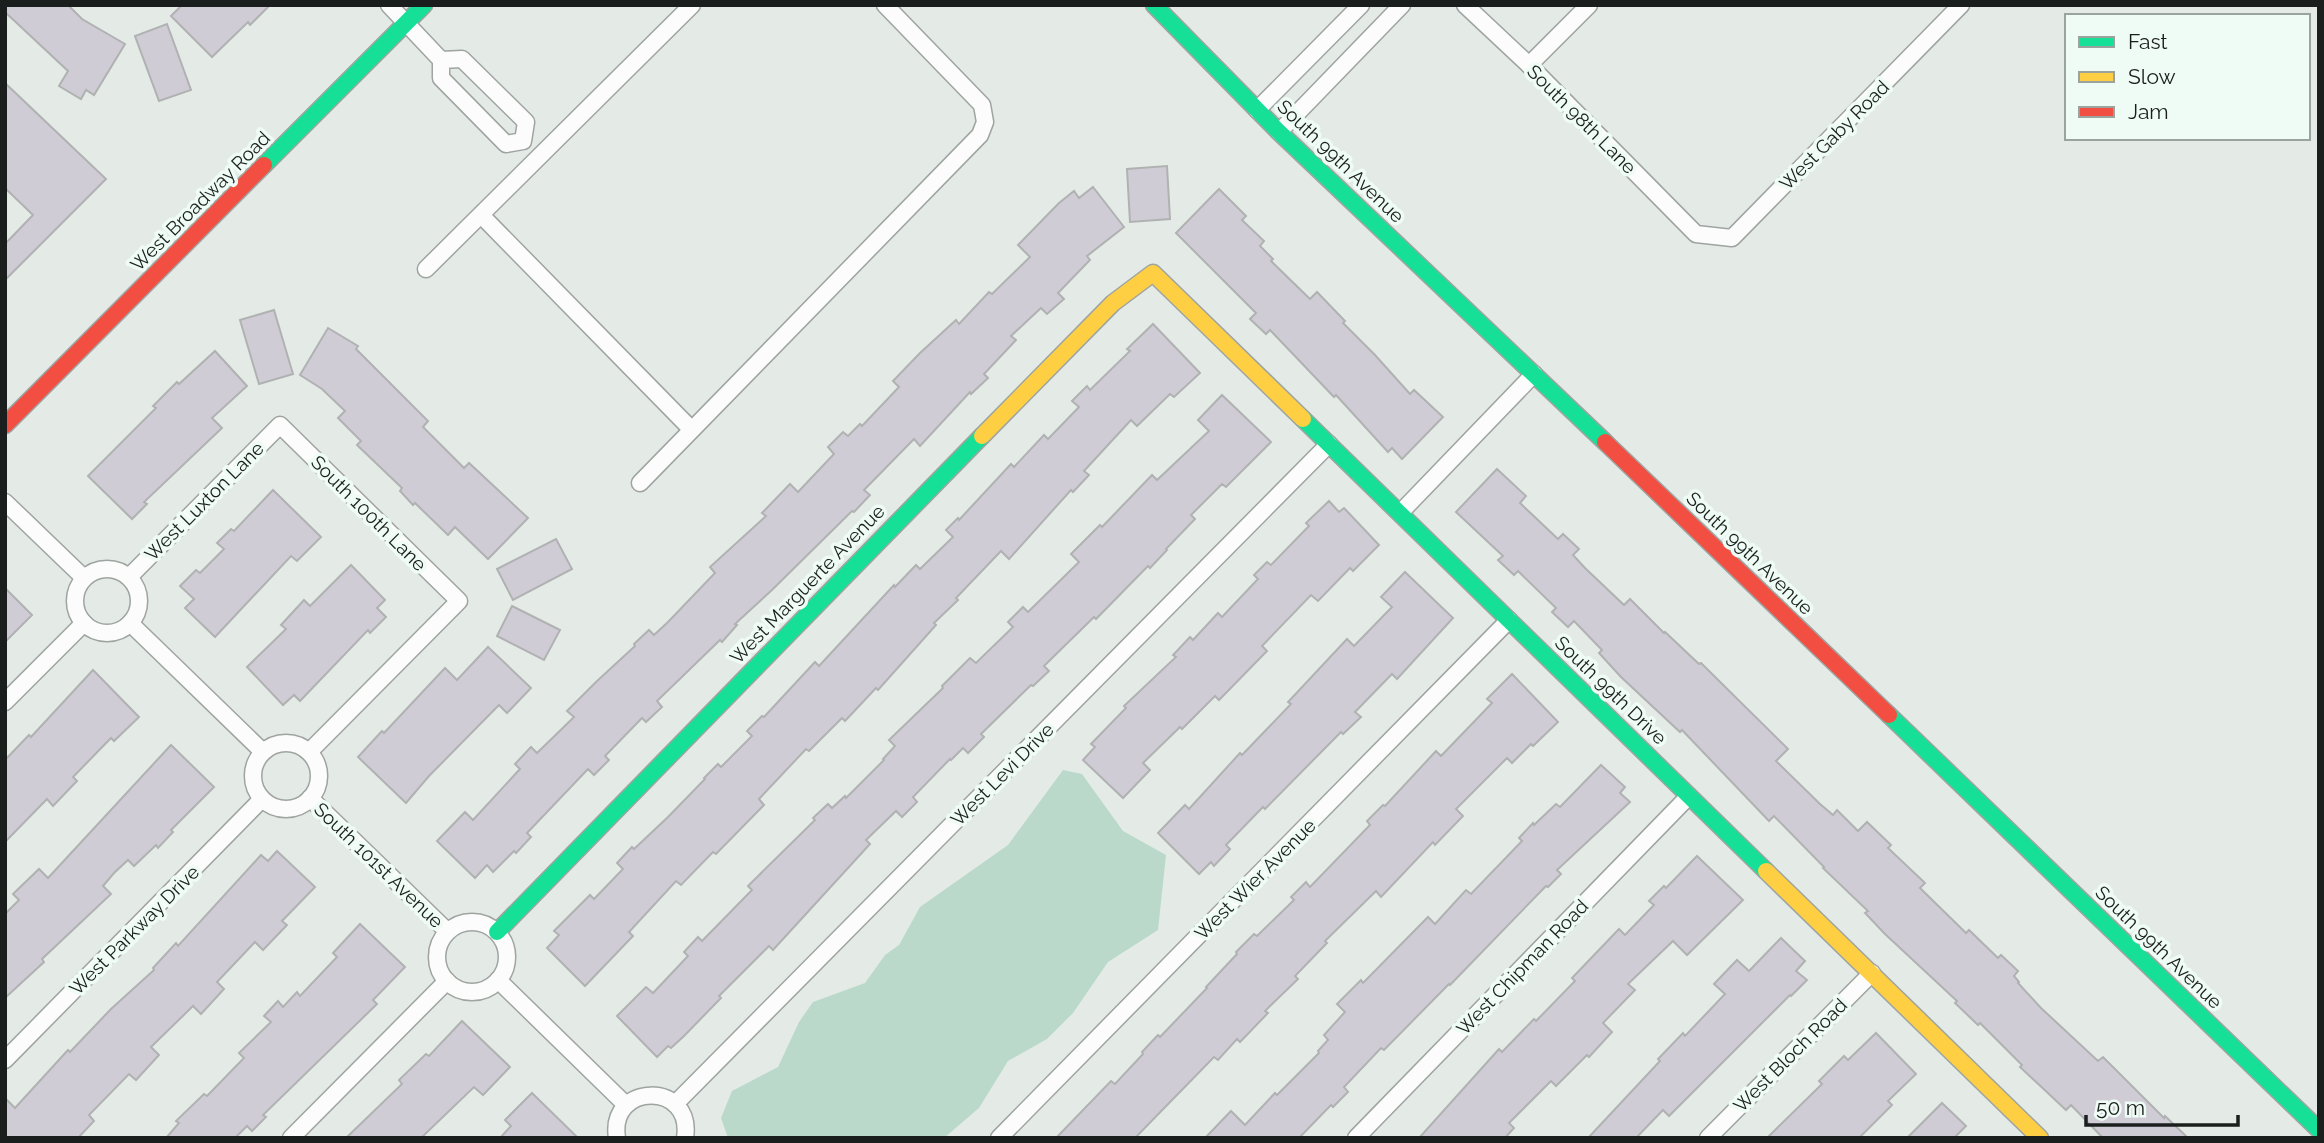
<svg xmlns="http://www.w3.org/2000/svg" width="2324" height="1143" viewBox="0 0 2324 1143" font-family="Raleway,sans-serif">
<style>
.green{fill:#bad9ca}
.building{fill:#d0ccd6;stroke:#b0b2b2;stroke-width:2}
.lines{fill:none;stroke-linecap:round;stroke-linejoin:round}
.street-casing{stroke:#9fa4a1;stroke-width:19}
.fast-casing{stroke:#9fa4a1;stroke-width:19}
.slow-casing{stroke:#9fa4a1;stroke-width:19}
.jam-casing{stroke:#9fa4a1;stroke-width:19}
.street{stroke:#fbfcfb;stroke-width:16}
.fast{stroke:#16e098;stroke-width:16}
.slow{stroke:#ffcf43;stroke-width:16}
.jam{stroke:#f24e42;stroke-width:16}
.labels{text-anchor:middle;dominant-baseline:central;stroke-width:7;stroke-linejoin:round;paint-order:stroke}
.street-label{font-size:19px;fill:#1a1e1c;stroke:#effbf5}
</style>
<rect width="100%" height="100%" fill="#e4ebe7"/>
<path class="green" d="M 1063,770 L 1082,774 L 1123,831 L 1166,855 L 1158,930 L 1108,962 L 1073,1013 L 1047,1039 L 1008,1061 L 979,1108 L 944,1138 L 728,1138 L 721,1118 L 732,1091 L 778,1067 L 799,1022 L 813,1002 L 865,983 L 885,955 L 899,945 L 920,907 L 1008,845 Z"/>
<g class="building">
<path d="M 5,5 L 68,5 L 82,19 L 125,44 L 94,95 L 86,90 L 81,99 L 59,86 L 68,71 L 5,12 Z"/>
<path d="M 182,5 L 270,5 L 250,25 L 248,22 L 212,57 L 171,16 Z"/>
<path d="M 167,24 L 191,90 L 159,101 L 135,36 Z"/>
<path d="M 5,83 L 106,179 L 5,280 L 5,244 L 33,215 L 5,188 Z"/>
<path d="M 1167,166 L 1170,219 L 1130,222 L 1127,169 Z"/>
<path d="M 1093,187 L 1124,227 L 1087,256 L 1090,260 L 1058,293 L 1064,299 L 1047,314 L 1041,308 L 1011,336 L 1016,340 L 984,374 L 988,378 L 971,394 L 970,392 L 920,446 L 914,439 L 864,490 L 870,495 L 854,512 L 852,511 L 773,589 L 735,624 L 737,625 L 722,642 L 720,640 L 657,701 L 662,707 L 646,722 L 642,718 L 605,756 L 609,760 L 594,775 L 588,769 L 527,833 L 531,837 L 516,853 L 514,851 L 493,872 L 487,865 L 475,878 L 437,841 L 465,812 L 473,820 L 520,769 L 515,764 L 531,747 L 537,753 L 574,717 L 567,711 L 596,682 L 635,646 L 634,644 L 649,630 L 654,635 L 668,622 L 715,573 L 710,567 L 766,516 L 762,513 L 790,484 L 798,492 L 834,454 L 828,447 L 843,432 L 848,436 L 860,424 L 862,426 L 899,387 L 893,381 L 920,353 L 956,320 L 959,324 L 989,292 L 992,294 L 1030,257 L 1018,245 L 1059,203 L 1074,191 L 1079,198 Z"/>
<path d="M 1219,189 L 1246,216 L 1242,220 L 1264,241 L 1260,246 L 1273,259 L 1271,261 L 1310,299 L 1317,292 L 1345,321 L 1343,323 L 1375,355 L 1410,394 L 1414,390 L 1443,417 L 1402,459 L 1392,448 L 1388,452 L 1336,395 L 1334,397 L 1270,330 L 1266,334 L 1250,319 L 1256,313 L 1176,233 Z"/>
<path d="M 274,310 L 293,374 L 259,384 L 240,320 Z"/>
<path d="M 1153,324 L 1200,373 L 1174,397 L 1170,394 L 1137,426 L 1131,420 L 1084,471 L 1089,475 L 1073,492 L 1071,490 L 1009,559 L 1001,551 L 956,598 L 958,600 L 934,623 L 936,625 L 878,690 L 876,688 L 845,721 L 842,718 L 809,751 L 806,749 L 759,799 L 764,805 L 716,854 L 713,852 L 681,885 L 676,881 L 629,932 L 633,936 L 585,986 L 547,948 L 559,935 L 554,931 L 590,895 L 594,899 L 623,869 L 617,863 L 632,847 L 634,849 L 668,817 L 705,779 L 704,778 L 718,764 L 721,767 L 752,736 L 747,731 L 762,716 L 764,717 L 815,662 L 819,666 L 894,585 L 895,587 L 916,565 L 920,569 L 953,537 L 946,530 L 958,518 L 959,520 L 1011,464 L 1014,467 L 1044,435 L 1048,439 L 1079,407 L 1072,401 L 1087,386 L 1090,390 L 1130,351 L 1127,349 Z"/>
<path d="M 328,328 L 358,346 L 356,349 L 428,421 L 423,427 L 464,468 L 469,463 L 528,518 L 488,559 L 455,527 L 448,535 L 415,503 L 413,505 L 400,491 L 402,488 L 357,445 L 361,441 L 338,418 L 345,411 L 322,389 L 300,375 Z"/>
<path d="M 215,351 L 247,386 L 212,418 L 222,428 L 144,502 L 147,504 L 132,519 L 88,476 L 156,408 L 153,406 L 177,382 L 179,384 Z"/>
<path d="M 1222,395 L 1271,442 L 1226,487 L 1222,484 L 1191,515 L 1195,519 L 1166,549 L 1167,550 L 1150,568 L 1148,566 L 1096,619 L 1094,617 L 1044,666 L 1049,671 L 1033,686 L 1031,685 L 981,734 L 984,737 L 968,753 L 963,748 L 951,760 L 950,759 L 913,797 L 917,802 L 902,817 L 896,811 L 866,840 L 870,844 L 773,950 L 769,946 L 719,996 L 721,998 L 684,1036 L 671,1048 L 668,1046 L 657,1057 L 617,1016 L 646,987 L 653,993 L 688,956 L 684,952 L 698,937 L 702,941 L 752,890 L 748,886 L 815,820 L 813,818 L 828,804 L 832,808 L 845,796 L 846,798 L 884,760 L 883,759 L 895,746 L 889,740 L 943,688 L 942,686 L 970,658 L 976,663 L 1013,627 L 1008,622 L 1023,607 L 1028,612 L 1079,562 L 1071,554 L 1100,525 L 1102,527 L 1152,475 L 1157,480 L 1209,431 L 1198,420 Z"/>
<path d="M 1497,469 L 1526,496 L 1520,503 L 1558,539 L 1563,534 L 1579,549 L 1573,555 L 1585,568 L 1624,605 L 1630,599 L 1664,633 L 1665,632 L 1699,664 L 1701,663 L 1788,749 L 1776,761 L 1820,804 L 1833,815 L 1837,810 L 1858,831 L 1867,822 L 1891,845 L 1888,848 L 1925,883 L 1920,888 L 1966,933 L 1969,930 L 1998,958 L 2001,955 L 2018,971 L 2014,976 L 2019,982 L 2018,983 L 2041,1008 L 2098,1061 L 2103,1057 L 2164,1118 L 2165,1116 L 2188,1138 L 2103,1138 L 2071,1105 L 2066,1110 L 2020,1067 L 2022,1065 L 1980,1023 L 1978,1025 L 1955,1003 L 1957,1001 L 1885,934 L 1865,913 L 1868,911 L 1823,868 L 1824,867 L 1774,816 L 1769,821 L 1682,730 L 1680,732 L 1621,677 L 1599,653 L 1602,650 L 1574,621 L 1568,627 L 1552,612 L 1556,608 L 1518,571 L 1514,575 L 1498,560 L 1503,556 L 1456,512 Z"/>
<path d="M 273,490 L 321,537 L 297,561 L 291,556 L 215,637 L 185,608 L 194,599 L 180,586 L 196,570 L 200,573 L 224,549 L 217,543 L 231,529 L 234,531 Z"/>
<path d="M 1329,501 L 1339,512 L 1344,508 L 1379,545 L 1353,571 L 1350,568 L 1318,601 L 1311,595 L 1262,646 L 1267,651 L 1219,700 L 1215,696 L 1182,729 L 1180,727 L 1143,763 L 1150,770 L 1123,798 L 1083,760 L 1095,747 L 1091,744 L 1126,708 L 1124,706 L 1176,657 L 1173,655 L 1190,637 L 1193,640 L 1218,613 L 1222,617 L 1258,579 L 1254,575 L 1267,562 L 1271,565 L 1309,526 L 1306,523 Z"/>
<path d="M 556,539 L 572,569 L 513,600 L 497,569 Z"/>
<path d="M 351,565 L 385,600 L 377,608 L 386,617 L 370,633 L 368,630 L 300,701 L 294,695 L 283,705 L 247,667 L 286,629 L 281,625 L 304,600 L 310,606 Z"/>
<path d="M 1405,572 L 1453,618 L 1397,679 L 1392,674 L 1355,712 L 1361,717 L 1343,734 L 1341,732 L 1265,809 L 1263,807 L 1226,845 L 1230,849 L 1214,866 L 1211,862 L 1199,874 L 1158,833 L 1185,805 L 1189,809 L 1240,753 L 1242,755 L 1291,704 L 1288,702 L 1347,639 L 1354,646 L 1392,607 L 1381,597 Z"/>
<path d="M 5,588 L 32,615 L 5,642 Z"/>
<path d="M 512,606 L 560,630 L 544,660 L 497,636 Z"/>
<path d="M 488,647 L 531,688 L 507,713 L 499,705 L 429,776 L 406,803 L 358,757 L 382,731 L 384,733 L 445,668 L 457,680 Z"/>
<path d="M 93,670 L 139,717 L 114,741 L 111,738 L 73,777 L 77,781 L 53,806 L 47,799 L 5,842 L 5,760 L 29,735 L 31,737 Z"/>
<path d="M 1512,674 L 1558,722 L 1533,746 L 1531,744 L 1512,763 L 1507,758 L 1456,809 L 1463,816 L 1435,845 L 1433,842 L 1381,897 L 1376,891 L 1325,941 L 1327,943 L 1295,976 L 1298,979 L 1265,1011 L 1268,1013 L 1240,1042 L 1237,1039 L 1218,1060 L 1214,1057 L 1135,1138 L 1056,1138 L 1111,1081 L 1115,1084 L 1143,1054 L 1142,1052 L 1158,1035 L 1160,1037 L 1207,988 L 1206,987 L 1237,954 L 1236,952 L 1254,934 L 1257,936 L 1294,900 L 1291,897 L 1306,882 L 1310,887 L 1370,825 L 1367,821 L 1383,805 L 1385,806 L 1436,751 L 1441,756 L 1492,703 L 1487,699 Z"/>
<path d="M 171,745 L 214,787 L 171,830 L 173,832 L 158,848 L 156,845 L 134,866 L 128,860 L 114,873 L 103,886 L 111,894 L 42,959 L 44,962 L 5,998 L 5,914 L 19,900 L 13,894 L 39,869 L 48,878 Z"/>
<path d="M 1601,765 L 1625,787 L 1620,793 L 1630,802 L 1557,870 L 1561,874 L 1548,887 L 1546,886 L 1450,985 L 1449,984 L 1384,1050 L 1381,1048 L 1344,1087 L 1348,1092 L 1333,1107 L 1331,1105 L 1299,1138 L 1205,1138 L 1231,1111 L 1245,1125 L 1275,1093 L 1277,1095 L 1319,1053 L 1318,1051 L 1328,1040 L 1324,1035 L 1345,1012 L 1337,1004 L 1361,980 L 1363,983 L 1428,917 L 1435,924 L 1466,890 L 1471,894 L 1522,841 L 1519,838 L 1533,823 L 1534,825 L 1556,804 L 1560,807 Z"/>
<path d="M 277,851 L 315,887 L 282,921 L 287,925 L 263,950 L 255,942 L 217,982 L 224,989 L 201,1014 L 193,1006 L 151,1047 L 159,1055 L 136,1080 L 129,1074 L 89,1115 L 94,1121 L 78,1138 L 5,1138 L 5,1098 L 15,1108 L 68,1050 L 70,1052 L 111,1009 L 154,970 L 153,968 L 176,943 L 178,946 L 261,855 L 268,861 Z"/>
<path d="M 1697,856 L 1743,900 L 1687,955 L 1673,941 L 1628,984 L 1635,990 L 1603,1023 L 1612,1032 L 1589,1057 L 1587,1055 L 1556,1086 L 1551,1081 L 1509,1123 L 1514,1128 L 1505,1138 L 1419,1138 L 1499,1049 L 1502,1052 L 1534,1019 L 1536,1021 L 1575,981 L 1572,978 L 1619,929 L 1625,935 L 1654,905 L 1649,901 L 1664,886 L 1666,888 Z"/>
<path d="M 360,924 L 405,967 L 373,1000 L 377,1004 L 263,1115 L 266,1117 L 252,1131 L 247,1126 L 235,1138 L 166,1138 L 179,1123 L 176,1121 L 204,1094 L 207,1096 L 244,1058 L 239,1053 L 271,1022 L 264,1016 L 278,1001 L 283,1007 L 297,992 L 300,996 L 337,957 L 333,953 Z"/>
<path d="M 1781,938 L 1805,961 L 1796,971 L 1807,980 L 1791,996 L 1790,995 L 1669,1116 L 1663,1110 L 1636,1138 L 1588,1138 L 1660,1061 L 1658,1059 L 1683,1033 L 1685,1036 L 1725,994 L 1714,984 L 1737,960 L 1749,971 Z"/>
<path d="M 462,1021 L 510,1067 L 483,1095 L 474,1087 L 421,1138 L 346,1138 L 402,1084 L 399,1080 L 426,1054 L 429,1056 Z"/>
<path d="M 1876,1033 L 1916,1074 L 1888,1101 L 1892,1105 L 1859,1138 L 1767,1138 L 1822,1084 L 1819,1081 L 1844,1056 L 1848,1060 Z"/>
<path d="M 532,1093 L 578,1138 L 500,1138 L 511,1126 L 505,1120 Z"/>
<path d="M 1942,1103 L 1966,1126 L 1954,1138 L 1907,1138 Z"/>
</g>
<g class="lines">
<g class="street-casing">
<g id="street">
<path d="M 389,5 L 441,60 L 441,78 L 506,144 L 523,141 L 526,122 L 462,59 L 441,60"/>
<path d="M 1465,5 L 1529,65 L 1696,234 L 1732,238 L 1961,5"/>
<path d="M 1529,65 L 1589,5"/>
<path d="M 1257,110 L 1361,5"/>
<path d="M 1279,132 L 1402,5"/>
<path d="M 481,215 L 691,429"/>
<path d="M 426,269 L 692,5"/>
<path d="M 640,483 L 980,135 L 985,122 L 982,105 L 885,5"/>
<path d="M 5,502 L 84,578"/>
<path d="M 1400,513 L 1534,374"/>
<circle cx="107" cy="601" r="32"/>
<path d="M 129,577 L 280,425 L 459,601 L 309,752"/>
<path d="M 130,623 L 263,752"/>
<path d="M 5,702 L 84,623"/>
<circle cx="286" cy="776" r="33"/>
<path d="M 310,798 L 447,931"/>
<circle cx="472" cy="957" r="35"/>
<path d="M 498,980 L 626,1105"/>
<path d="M 5,1060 L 262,799"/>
<path d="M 675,1104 L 1329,444"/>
<path d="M 291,1138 L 447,981"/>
<path d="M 617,1138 C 608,1082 694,1081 685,1138"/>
<path d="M 999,1138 L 1509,620"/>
<path d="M 1356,1138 L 1689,796"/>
<path d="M 1708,1138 L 1872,973"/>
</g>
</g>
<g class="fast-casing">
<g id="fast">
<path d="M 1154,5 L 1279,132 L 1605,442"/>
<path d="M 264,165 L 424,5"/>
<path d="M 1303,419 L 1766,871"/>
<path d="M 1889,715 L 2319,1130"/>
<path d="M 497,932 L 982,436"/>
</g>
</g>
<g class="slow-casing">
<g id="slow">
<path d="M 982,436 L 1113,303 L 1153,273 L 1303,419"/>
<path d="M 1766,871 L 2040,1138"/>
</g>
</g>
<g class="jam-casing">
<g id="jam">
<path d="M 5,425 L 264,165"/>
<path d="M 1605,442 L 1889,715"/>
</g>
</g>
<use href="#street" class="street"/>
<use href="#fast" class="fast"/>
<use href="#slow" class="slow"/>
<use href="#jam" class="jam"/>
</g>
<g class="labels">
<g class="street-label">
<text transform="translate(1582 119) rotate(45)">South 98th Lane</text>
<text transform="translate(1834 135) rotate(-45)">West Gaby Road</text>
<text transform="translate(1341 161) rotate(44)">South 99th Avenue</text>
<text transform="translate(200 201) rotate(-45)">West Broadway Road</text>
<text transform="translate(204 501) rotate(-45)">West Luxton Lane</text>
<text transform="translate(369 513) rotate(45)">South 100th Lane</text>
<text transform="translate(1750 553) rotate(44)">South 99th Avenue</text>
<text transform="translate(807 584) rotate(-46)">West Marguerte Avenue</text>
<text transform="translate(1611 690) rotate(44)">South 99th Drive</text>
<text transform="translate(1002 774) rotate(-45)">West Levi Drive</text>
<text transform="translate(379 865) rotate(44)">South 101st Avenue</text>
<text transform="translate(1255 879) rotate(-45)">West Wier Avenue</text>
<text transform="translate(134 930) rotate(-45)">West Parkway Drive</text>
<text transform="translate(2159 947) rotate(44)">South 99th Avenue</text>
<text transform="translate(1522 967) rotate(-46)">West Chipman Road</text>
<text transform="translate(1790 1055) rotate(-45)">West Bloch Road</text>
</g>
</g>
<rect width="2324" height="1143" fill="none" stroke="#1a1e1c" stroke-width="14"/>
<rect x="2065" y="14" width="245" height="126" fill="#effbf5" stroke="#9aa39e" stroke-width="2"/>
<rect x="2079" y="37" width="35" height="10" fill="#16e098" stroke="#9aa39e" stroke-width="2"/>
<text x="2128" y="49" font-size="21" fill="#1a1e1c">Fast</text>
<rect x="2079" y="72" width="35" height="10" fill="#ffcf43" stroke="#9aa39e" stroke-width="2"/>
<text x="2128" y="84" font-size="21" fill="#1a1e1c">Slow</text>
<rect x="2079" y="107" width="35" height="10" fill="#f24e42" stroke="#9aa39e" stroke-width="2"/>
<text x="2128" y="119" font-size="21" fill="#1a1e1c">Jam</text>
<path d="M2086 1115v10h152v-10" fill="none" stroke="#1a1e1c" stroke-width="3.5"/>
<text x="2096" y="1115" font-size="21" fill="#1a1e1c" stroke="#effbf5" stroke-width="5" paint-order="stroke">50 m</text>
</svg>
